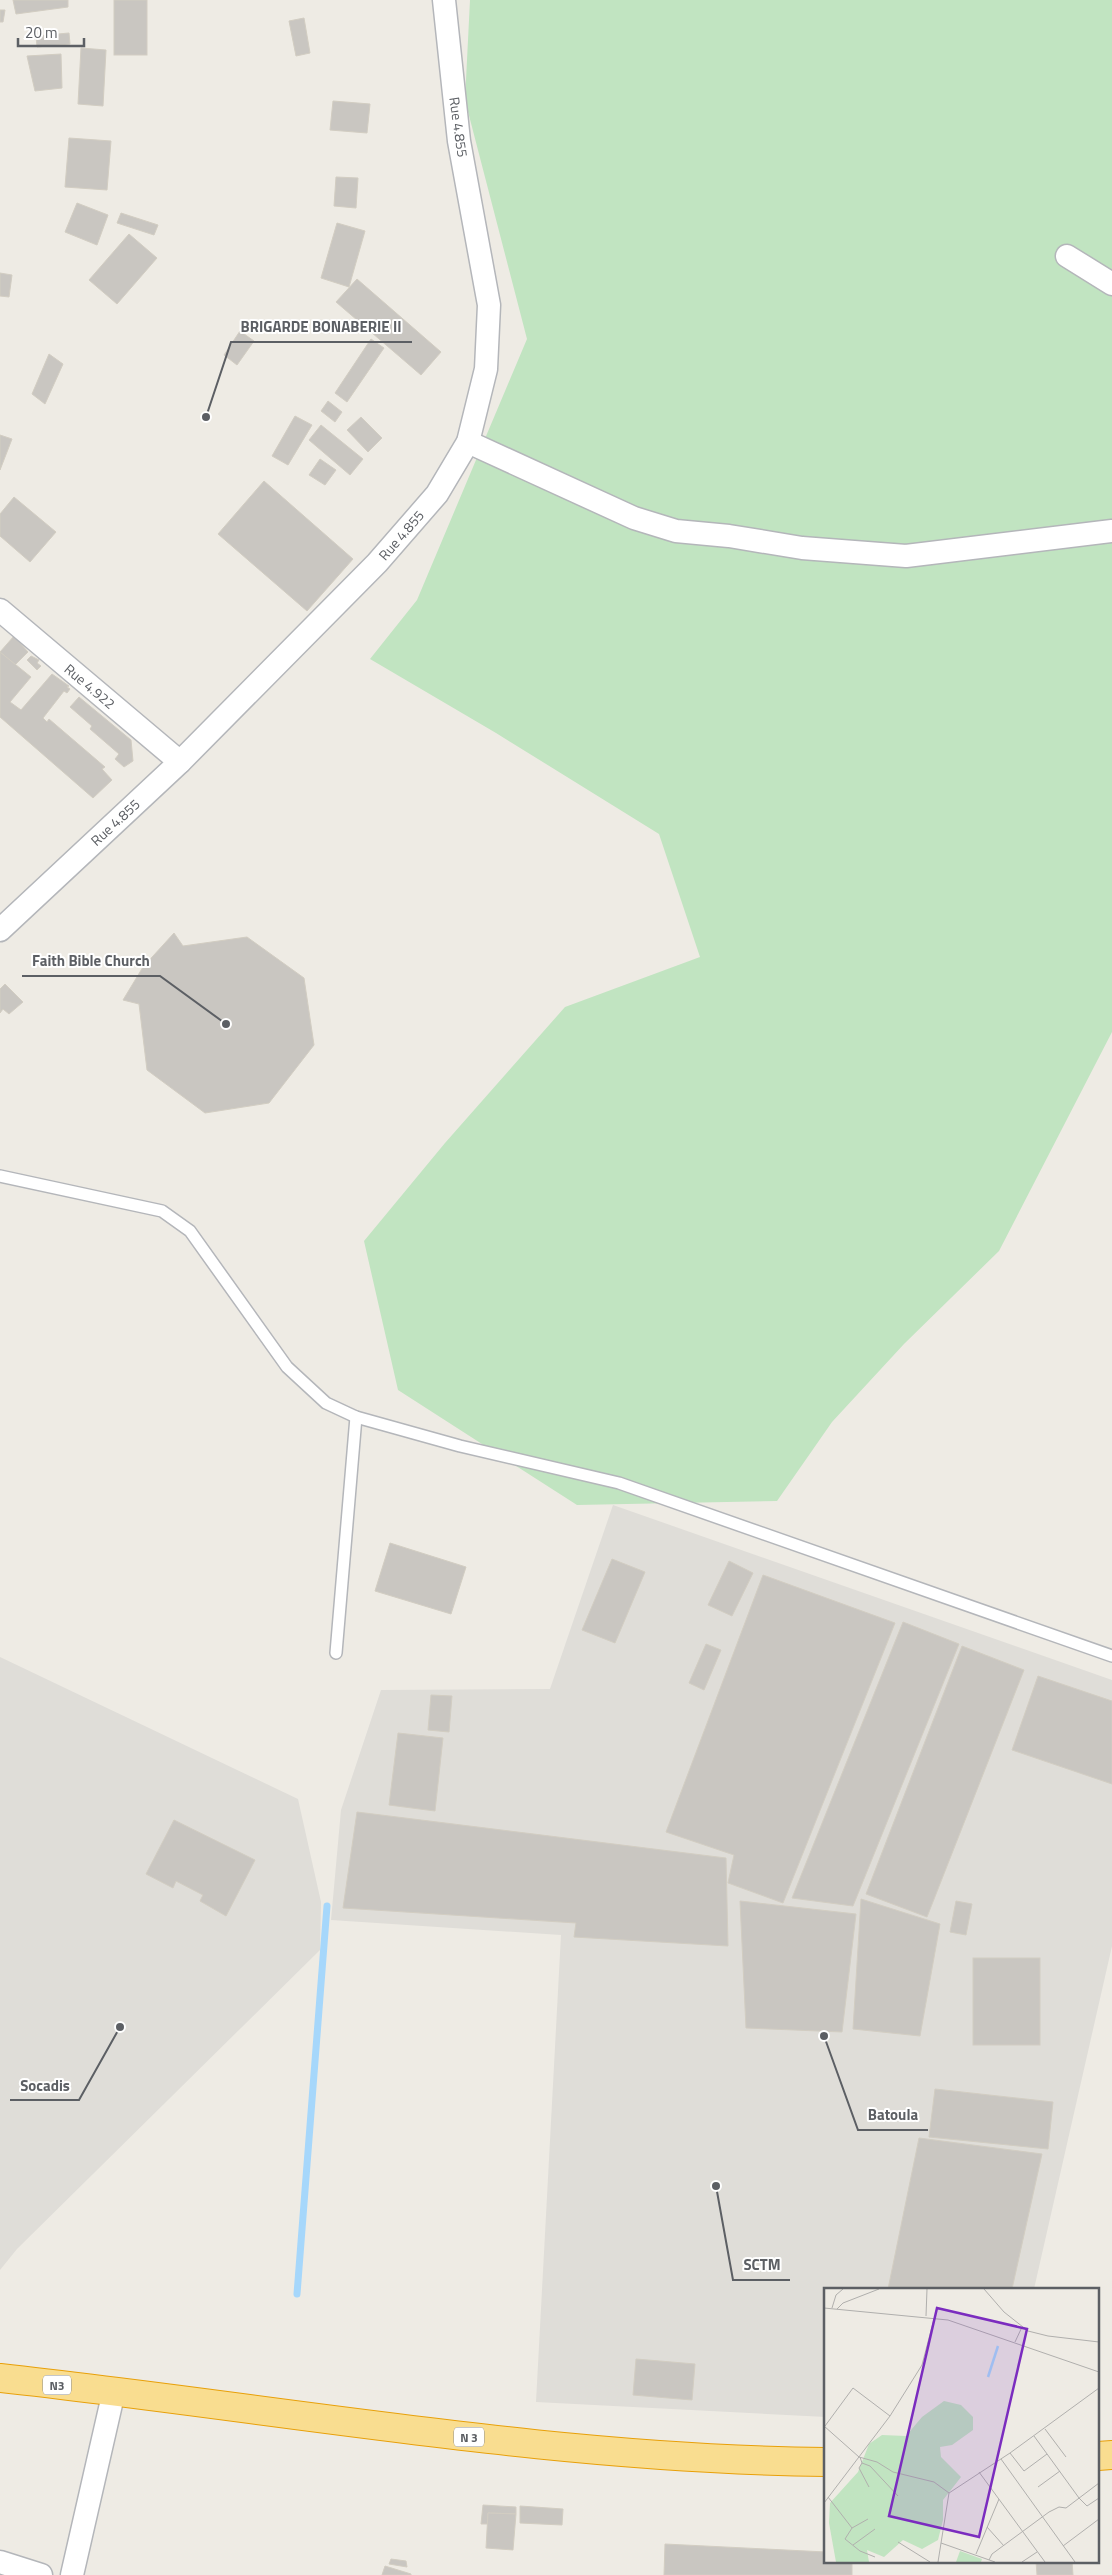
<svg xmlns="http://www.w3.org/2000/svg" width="1112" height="2575" viewBox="0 0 1112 2575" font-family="'Titillium Web',sans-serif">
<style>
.industrial{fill:#dfddd8}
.green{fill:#c1e4c1}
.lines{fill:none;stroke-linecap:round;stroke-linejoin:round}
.stream{stroke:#a6d7fb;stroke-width:7}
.building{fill:#c9c6c1;stroke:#d2cdc2}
.lane-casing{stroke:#b4b6ba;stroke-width:14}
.street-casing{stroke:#b4b6ba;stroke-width:25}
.highway-casing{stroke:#e8a009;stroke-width:30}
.lane{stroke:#fff;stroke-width:11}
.street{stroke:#fff;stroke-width:22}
.highway{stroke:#f9dd90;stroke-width:28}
.labels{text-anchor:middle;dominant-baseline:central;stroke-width:4;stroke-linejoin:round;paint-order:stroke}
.shield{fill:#fff;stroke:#8d8f92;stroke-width:1}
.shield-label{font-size:12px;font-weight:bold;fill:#5c5f64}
.street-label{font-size:14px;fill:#5c5f64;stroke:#fff}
.inset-river{fill:none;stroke:#a6d7fb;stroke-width:2.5}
.inset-road{fill:none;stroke:#b0afad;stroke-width:1}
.view{fill:#7b2cbf;fill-opacity:0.15;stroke:#7b2cbf;stroke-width:2.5}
.inset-edge{fill:none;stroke:#5c5f64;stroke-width:2.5}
.leader{fill:none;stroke:#5c5f64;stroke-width:2}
.callout-dot{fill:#5c5f64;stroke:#fff;stroke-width:2}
.callout-label{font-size:15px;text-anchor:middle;font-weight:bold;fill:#5c5f64;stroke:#fff;stroke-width:4;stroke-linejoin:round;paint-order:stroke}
</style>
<rect width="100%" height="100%" fill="#eeebe4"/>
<g class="industrial">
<path d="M 613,1505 L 1112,1680 L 1112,1946 L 1034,2289 L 826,2289 L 826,2417 L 536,2402 L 561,1935 L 331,1920 L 341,1810 L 381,1690 L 550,1689 Z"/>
<path d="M 0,1657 L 298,1799 L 321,1902 L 320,1950 L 17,2249 L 0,2270 Z"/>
</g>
<path class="green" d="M 470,0 L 1112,0 L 1112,1032 L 999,1251 L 904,1344 L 832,1422 L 777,1501 L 577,1505 L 398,1390 L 364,1241 L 445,1143 L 565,1007 L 700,957 L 659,834 L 496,733 L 370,659 L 417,600 L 527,339 L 465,100 Z"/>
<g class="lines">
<path class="stream" d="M 297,2294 L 327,1906"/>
</g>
<g class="building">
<path d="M 13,0 L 68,0 L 68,7 L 16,14 Z"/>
<rect x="114" y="0" width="33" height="55"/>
<path d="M 0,10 L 5,10 L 3,22 L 0,22 Z"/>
<path d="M 304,18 L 310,53 L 296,56 L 289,21 Z"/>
<path d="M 69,33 L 70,44 L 37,47 L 36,36 Z"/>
<path d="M 81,48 L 106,50 L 103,106 L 78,104 Z"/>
<path d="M 61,54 L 62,88 L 35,91 L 27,56 Z"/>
<path d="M 333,101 L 370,104 L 367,133 L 330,130 Z"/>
<path d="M 69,138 L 111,141 L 107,190 L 65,187 Z"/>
<path d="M 336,177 L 358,178 L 356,208 L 334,206 Z"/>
<path d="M 77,203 L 108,215 L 97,245 L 65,232 Z"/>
<path d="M 121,213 L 158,225 L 154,235 L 117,223 Z"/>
<path d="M 337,223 L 365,231 L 349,287 L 321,278 Z"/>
<path d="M 129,234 L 157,258 L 117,304 L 89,280 Z"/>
<path d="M 0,273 L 12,275 L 9,297 L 0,296 Z"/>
<path d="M 357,279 L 441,352 L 421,375 L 336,302 Z"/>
<path d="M 240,331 L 254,341 L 237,365 L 224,355 Z"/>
<path d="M 371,339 L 384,348 L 347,402 L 335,393 Z"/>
<path d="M 49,354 L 63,364 L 45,404 L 32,394 Z"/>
<path d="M 328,401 L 342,412 L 335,422 L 321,411 Z"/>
<path d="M 295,416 L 312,425 L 288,465 L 272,456 Z"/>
<path d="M 361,417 L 382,438 L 368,452 L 347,430 Z"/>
<path d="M 321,425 L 363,459 L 350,475 L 309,440 Z"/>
<path d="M 0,435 L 12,439 L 0,470 Z"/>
<path d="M 320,459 L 336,470 L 325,485 L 309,475 Z"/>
<path d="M 264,481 L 353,559 L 307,611 L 218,534 Z"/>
<path d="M 14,497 L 56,532 L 30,562 L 0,536 L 0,514 Z"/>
<path d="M 14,636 L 28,652 L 15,665 L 0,652 Z"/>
<path d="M 0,652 L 31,677 L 10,702 L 21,710 L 52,674 L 69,686 L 67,687 L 70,689 L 67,693 L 64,691 L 43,718 L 47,722 L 49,719 L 105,767 L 102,769 L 112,780 L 93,798 L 0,717 Z"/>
<path d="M 31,656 L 39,660 L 37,663 L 41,666 L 37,670 L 27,660 Z"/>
<path d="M 79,697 L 131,740 L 133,761 L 124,767 L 115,759 L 119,754 L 90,729 L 92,726 L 70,707 Z"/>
<path d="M 174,933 L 183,946 L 247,937 L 304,978 L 314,1045 L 269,1103 L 205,1113 L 147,1070 L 139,1004 L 123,1000 L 143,967 Z"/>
<path d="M 5,984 L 23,1002 L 9,1014 L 3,1009 L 0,1013 L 0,989 Z"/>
<path d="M 390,1543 L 466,1567 L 451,1614 L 375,1591 Z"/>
<path d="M 612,1559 L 645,1572 L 615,1643 L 582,1630 Z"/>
<path d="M 729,1561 L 753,1573 L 732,1616 L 708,1605 Z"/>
<path d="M 763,1575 L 895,1623 L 783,1903 L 728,1883 L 734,1855 L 666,1832 Z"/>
<path d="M 903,1622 L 959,1644 L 853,1906 L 792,1898 Z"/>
<path d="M 706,1644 L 721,1650 L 704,1690 L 689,1683 Z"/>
<path d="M 962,1646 L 1024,1670 L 927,1917 L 866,1894 Z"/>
<path d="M 1038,1676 L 1112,1701 L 1112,1784 L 1012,1750 Z"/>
<path d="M 431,1695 L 452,1696 L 449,1732 L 428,1730 Z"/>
<path d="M 398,1733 L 443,1738 L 435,1811 L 389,1805 Z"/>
<path d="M 357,1812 L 726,1858 L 728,1946 L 574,1937 L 576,1923 L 343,1908 Z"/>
<path d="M 174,1820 L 255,1860 L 226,1916 L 200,1901 L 203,1895 L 176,1881 L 173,1888 L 146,1874 Z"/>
<path d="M 861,1899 L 940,1924 L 920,2036 L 853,2029 Z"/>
<path d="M 740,1901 L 856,1914 L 842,2032 L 746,2028 Z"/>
<path d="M 956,1901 L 972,1904 L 966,1935 L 950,1932 Z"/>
<rect x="973" y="1958" width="67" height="87"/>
<path d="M 935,2089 L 1053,2102 L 1048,2149 L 929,2137 Z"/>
<path d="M 919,2138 L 1042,2154 L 1012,2289 L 888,2289 Z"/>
<path d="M 636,2359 L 695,2364 L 692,2400 L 633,2395 Z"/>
<path d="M 483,2505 L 516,2507 L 516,2514 L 488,2513 L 488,2524 L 481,2524 Z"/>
<path d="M 520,2506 L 563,2509 L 562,2525 L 520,2523 Z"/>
<path d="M 488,2513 L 516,2514 L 513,2550 L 486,2548 Z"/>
<path d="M 665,2544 L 826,2552 L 826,2561 L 852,2561 L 852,2575 L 664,2575 Z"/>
<path d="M 391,2559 L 406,2561 L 407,2567 L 389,2564 Z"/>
<path d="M 1036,2561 L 1072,2561 L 1073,2575 L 1037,2575 Z"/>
<path d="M 385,2566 L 411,2574 L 411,2575 L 382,2575 Z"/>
</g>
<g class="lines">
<g class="lane-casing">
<g id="lane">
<path d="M 0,1176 L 162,1211 L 190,1231 L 287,1367 L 326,1403 L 356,1417 L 460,1446 L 619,1483 L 1112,1656"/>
<path d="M 336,1653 L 356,1417"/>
</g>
</g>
<g class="street-casing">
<g id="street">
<path d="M 1067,256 L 1112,284"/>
<path d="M 468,442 L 634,518 L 676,531 L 729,536 L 802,548 L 906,556 L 1112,531"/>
<path d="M 0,610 L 180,762"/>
<path d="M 0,930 L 180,762 L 377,563 L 437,494 L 468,442 L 486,369 L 489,305 L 459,141 L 444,0"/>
<path d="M 0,2562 L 41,2575"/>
<path d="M 72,2575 L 114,2391"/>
</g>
</g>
<g class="highway-casing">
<g id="highway">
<path d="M 0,2378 C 275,2408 549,2459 826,2462"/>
<path d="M 1098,2456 L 1112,2455"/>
</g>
</g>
<use href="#lane" class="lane"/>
<use href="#street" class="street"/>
<use href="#highway" class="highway"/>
</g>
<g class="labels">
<g class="shield">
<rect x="43" y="2375.5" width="28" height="19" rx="4"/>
<rect x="454" y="2427.5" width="30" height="19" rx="4"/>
</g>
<g class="shield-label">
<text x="57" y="2385">N3</text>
<text x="469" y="2437">N 3</text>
</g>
<g class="street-label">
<text transform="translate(459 127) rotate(82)">Rue 4.855</text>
<text transform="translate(401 535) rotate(-49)">Rue 4.855</text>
<text transform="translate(90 686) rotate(40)">Rue 4.922</text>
<text transform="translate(115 822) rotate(-43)">Rue 4.855</text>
</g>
</g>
<g transform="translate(824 2288)">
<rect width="275" height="275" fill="#eeebe4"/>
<path d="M 120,113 L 137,117 L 149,129 L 149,142 L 128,157 L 116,159 L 117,169 L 137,189 L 119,212 L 119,232 L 114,252 L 98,261 L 79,252 L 60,269 L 43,262 L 45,274 L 12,274 L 5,235 L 6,215 L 34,184 L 45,156 L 58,147 L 82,148 L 98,129 ZM 136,263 L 158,271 L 157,274 L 132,274 Z" fill="#c1e4c1"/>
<path class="inset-river" d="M 164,89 L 174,58"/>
<path class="inset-road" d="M 160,1 L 180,24 L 204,43 L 224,48 L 275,54M 0,20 L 124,32 L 275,84M 8,20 L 12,7 L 19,1M 13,21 L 19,15 L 55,1M 102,28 L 103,1M 191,54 L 198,39M 0,138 L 35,169 L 53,174 L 69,184 L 110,194 L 125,205M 1,138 L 29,100 L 66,128M 221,141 L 242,169M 210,148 L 255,210M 186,165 L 200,183 L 223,166M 36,169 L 38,175 L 46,178 L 74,208M 177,171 L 251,274M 38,175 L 35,180 L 45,199M 155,184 L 221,274M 214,199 L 236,183M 4,209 L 28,240 L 21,251 L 36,263 L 51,269M 255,210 L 263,218 L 275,210M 0,215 L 66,128 L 98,77 L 110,31M 163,239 L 180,258M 28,240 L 44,231M 74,254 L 106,274M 117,255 L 171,274M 29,257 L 51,241M 239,258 L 275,231M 152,266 L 175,211M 165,272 L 168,266 L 225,224 L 235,219 L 242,220 L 275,195M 114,274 L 125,205 L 186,165 L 275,100M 198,274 L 213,264"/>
<path class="view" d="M 113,20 L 203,41 L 155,249 L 65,228 Z"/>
<rect width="275" height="275" class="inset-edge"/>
</g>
<path class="leader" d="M206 417L231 342H412M226 1024L160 976H22M120 2027L79 2100H10M824 2036L858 2130H928M716 2186L733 2280H790"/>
<g class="callout-dot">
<circle cx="206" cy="417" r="5"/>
<circle cx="226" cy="1024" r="5"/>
<circle cx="120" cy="2027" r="5"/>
<circle cx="824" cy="2036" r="5"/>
<circle cx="716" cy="2186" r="5"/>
</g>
<g class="callout-label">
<text x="321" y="332">BRIGARDE BONABERIE II</text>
<text x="91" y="966">Faith Bible Church</text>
<text x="45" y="2091">Socadis</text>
<text x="893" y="2120">Batoula</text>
<text x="762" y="2270">SCTM</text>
</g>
<path d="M18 38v8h66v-8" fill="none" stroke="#5c5f64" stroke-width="2.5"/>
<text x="25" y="38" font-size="15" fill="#5c5f64" stroke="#ffffff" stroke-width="4" paint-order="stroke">20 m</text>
</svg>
